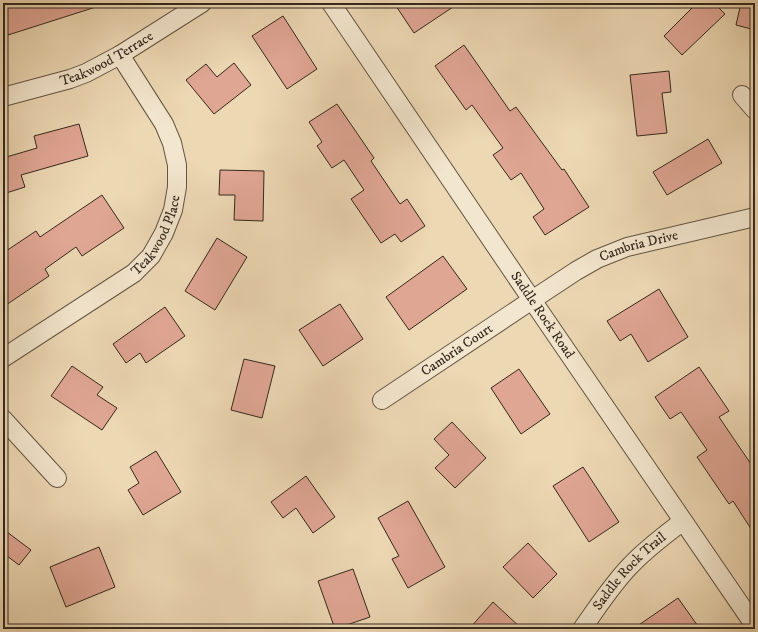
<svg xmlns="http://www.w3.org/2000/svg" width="758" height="632" viewBox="0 0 758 632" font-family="'IM FELL DW Pica',serif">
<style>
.building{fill:#e0a694;stroke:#35281d}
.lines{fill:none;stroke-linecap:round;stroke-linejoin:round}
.street-casing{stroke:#635443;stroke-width:20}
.street{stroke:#f3e6ce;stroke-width:18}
.labels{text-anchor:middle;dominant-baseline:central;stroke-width:3.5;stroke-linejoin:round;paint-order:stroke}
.street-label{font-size:14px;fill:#35281d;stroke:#f3e6ce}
</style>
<rect width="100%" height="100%" fill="#edd8b4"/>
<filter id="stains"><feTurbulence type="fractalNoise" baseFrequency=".005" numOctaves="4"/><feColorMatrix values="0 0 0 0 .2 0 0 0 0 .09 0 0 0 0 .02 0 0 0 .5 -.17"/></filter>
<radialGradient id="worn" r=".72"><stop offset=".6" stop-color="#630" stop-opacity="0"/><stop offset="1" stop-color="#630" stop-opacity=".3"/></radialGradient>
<g class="building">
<path d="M 3,3 L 98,3 L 99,6 L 8,35 L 3,19 Z"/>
<path d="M 394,3 L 459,3 L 414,33 Z"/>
<path d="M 697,3 L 714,3 L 725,14 L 682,55 L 664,36 Z"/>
<path d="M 741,3 L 755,3 L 755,30 L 736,25 Z"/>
<path d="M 283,16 L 317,69 L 287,89 L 252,36 Z"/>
<path d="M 464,45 L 510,111 L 516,107 L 562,170 L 564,169 L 589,207 L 545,235 L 533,217 L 544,209 L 521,173 L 511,180 L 493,155 L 503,148 L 472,105 L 466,110 L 435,66 Z"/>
<path d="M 234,63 L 251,85 L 214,114 L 186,80 L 206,64 L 217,77 Z"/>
<path d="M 669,71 L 671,92 L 662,93 L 667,133 L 637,136 L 630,75 Z"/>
<path d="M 337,104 L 374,158 L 371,161 L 400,204 L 407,199 L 425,226 L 401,242 L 395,234 L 381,243 L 351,199 L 364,190 L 344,160 L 332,168 L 317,146 L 322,142 L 309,122 Z"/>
<path d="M 79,124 L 88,156 L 21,175 L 25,187 L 3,194 L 3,158 L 37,148 L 34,136 Z"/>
<path d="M 708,139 L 722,163 L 667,195 L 653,172 Z"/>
<path d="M 220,170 L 264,171 L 263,221 L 234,220 L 235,195 L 219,195 Z"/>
<path d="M 102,195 L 124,228 L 82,256 L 76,247 L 45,269 L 49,276 L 3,307 L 3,253 L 36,231 L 40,237 Z"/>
<path d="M 217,238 L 247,257 L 215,310 L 185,291 Z"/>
<path d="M 443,256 L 467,289 L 409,330 L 386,297 Z"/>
<path d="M 659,289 L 688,337 L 648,362 L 631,334 L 620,341 L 607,321 Z"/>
<path d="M 340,304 L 363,339 L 323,366 L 299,330 Z"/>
<path d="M 165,307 L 185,336 L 146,363 L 140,353 L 126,363 L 113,344 Z"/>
<path d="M 244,359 L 275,366 L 262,418 L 231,410 Z"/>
<path d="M 72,366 L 103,387 L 97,395 L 117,408 L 102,430 L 51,396 Z"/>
<path d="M 699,367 L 729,411 L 719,417 L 755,470 L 755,535 L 733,501 L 729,504 L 697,457 L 707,450 L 681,412 L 670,419 L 655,397 Z"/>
<path d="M 519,369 L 550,414 L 521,434 L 491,388 Z"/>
<path d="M 452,422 L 486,458 L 455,488 L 435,468 L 449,455 L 434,439 Z"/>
<path d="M 156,451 L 181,492 L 143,515 L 128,490 L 139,483 L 130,467 Z"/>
<path d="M 583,467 L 619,522 L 589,542 L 553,486 Z"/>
<path d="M 306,476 L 335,517 L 313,533 L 296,508 L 283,518 L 271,502 Z"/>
<path d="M 408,501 L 445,567 L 408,588 L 392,559 L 399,556 L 378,518 Z"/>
<path d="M 3,529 L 31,550 L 19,565 L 3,553 Z"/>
<path d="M 528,543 L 557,574 L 533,598 L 503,567 Z"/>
<path d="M 99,547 L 115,587 L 66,607 L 50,567 Z"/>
<path d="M 353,569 L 370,617 L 335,629 L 318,581 Z"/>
<path d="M 678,598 L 700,629 L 633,629 Z"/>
<path d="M 493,602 L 522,629 L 469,629 Z"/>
</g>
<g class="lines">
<g class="street-casing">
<g id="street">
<path id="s1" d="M 331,3 L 532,300 L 755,626"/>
<path d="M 742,95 L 755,110"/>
<path id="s2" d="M 3,97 L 70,79 L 86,73 L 120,55 L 202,3"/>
<path id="s3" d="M 3,358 L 134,273 L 151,256 L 164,233 L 173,210 L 177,187 L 177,165 L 172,143 L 164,124 L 120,55"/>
<path id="s4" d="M 382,400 L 532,300 L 576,271 L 597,259 L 627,247 L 755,217"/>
<path d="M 3,419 L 57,478"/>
<path id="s5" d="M 582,629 C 597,608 613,583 631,565 C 647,548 665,535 683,521"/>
</g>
</g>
<use href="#street" class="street"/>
</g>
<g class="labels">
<g class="street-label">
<text stroke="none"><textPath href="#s2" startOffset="111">Teakwood Terrace</textPath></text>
<text stroke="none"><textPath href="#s3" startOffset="201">Teakwood Place</textPath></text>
<text stroke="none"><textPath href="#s4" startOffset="301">Cambria Drive</textPath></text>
<text stroke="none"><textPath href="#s1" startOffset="377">Saddle Rock Road</textPath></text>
<text stroke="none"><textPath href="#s4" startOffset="90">Cambria Court</textPath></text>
<text stroke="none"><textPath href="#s5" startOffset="75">Saddle Rock Trail</textPath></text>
</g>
</g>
<rect width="758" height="632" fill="none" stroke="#edd8b4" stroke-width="16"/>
<rect x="4" y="4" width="750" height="624" fill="none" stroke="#35281d" stroke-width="2"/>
<rect x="8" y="8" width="742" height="616" fill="none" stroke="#35281d"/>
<rect width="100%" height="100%" filter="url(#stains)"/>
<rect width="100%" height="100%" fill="url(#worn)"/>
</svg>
